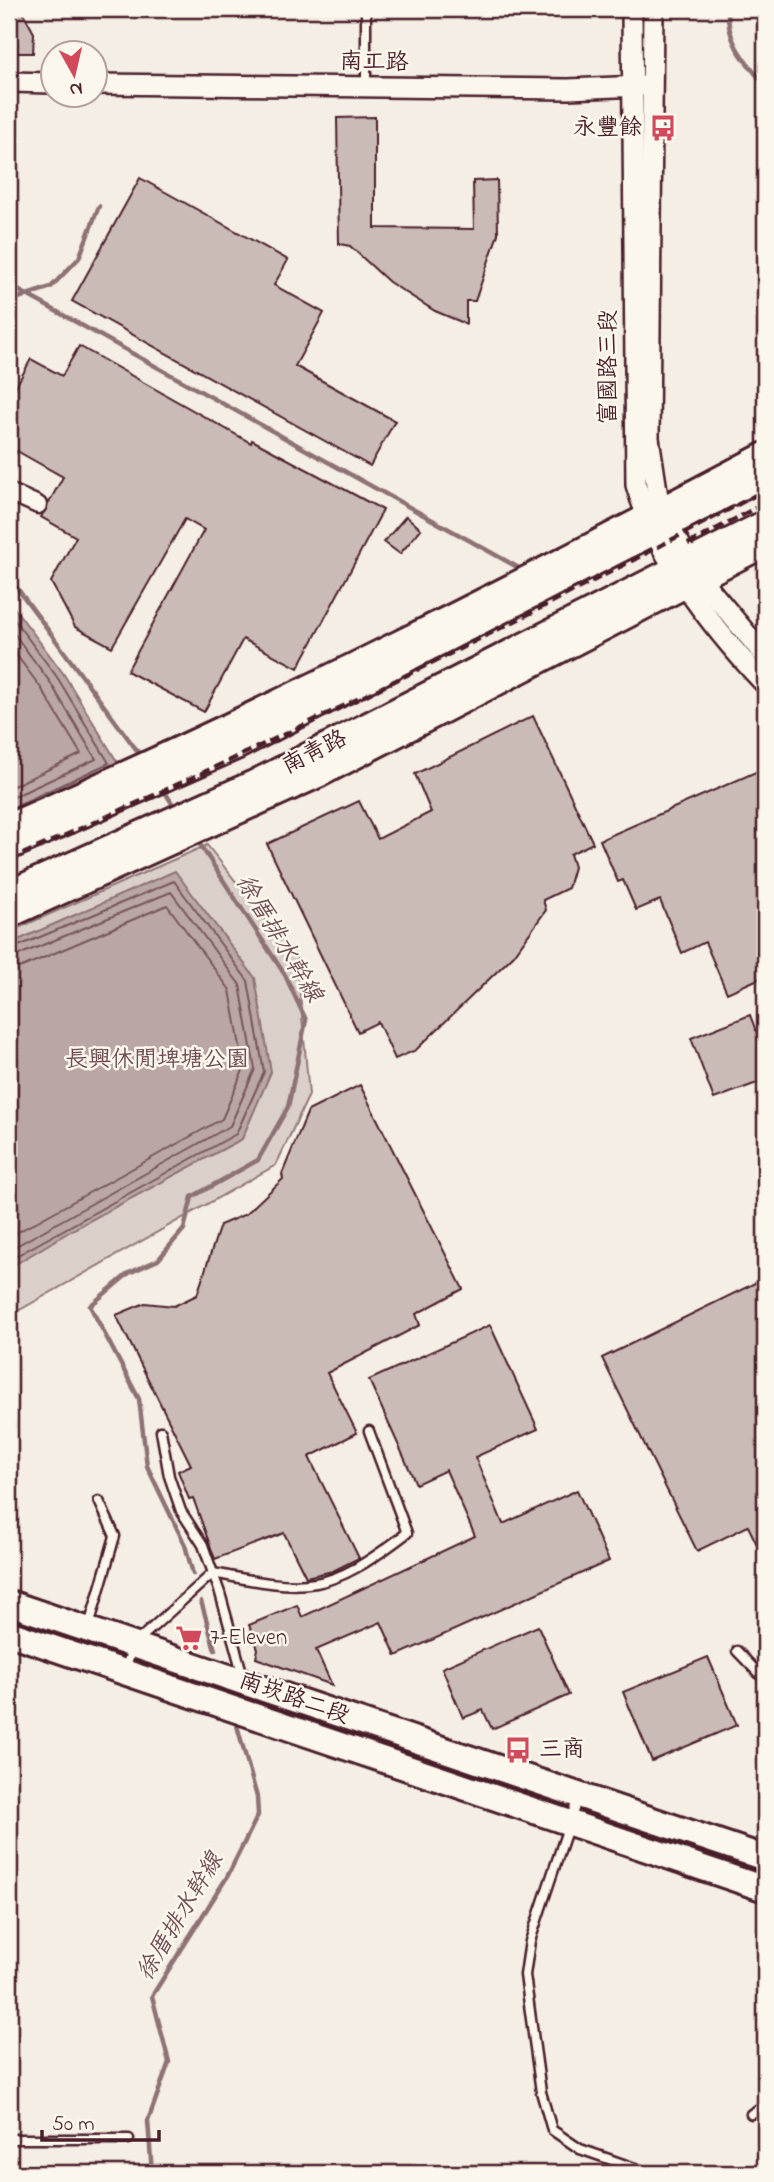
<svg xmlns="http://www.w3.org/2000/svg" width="774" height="2182" viewBox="0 0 774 2182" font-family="'Indie Flower','LXGW WenKai TC',sans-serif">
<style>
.green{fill:#dbd0c9;stroke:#92787a;stroke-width:2}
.water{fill:#baa7a5;stroke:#8d7174;stroke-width:2}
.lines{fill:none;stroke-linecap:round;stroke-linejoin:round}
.shore{stroke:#77555c;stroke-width:2}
.stream{stroke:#8d7174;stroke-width:4.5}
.building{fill:#cabbb6;stroke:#4a1f2b;stroke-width:2}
.service-casing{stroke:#4a1f2b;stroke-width:13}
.minor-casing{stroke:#4a1f2b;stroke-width:21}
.tertiary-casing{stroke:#4a1f2b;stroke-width:24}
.primary-casing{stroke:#4a1f2b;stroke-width:30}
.service{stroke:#fbf7ec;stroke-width:8}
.minor{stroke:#fbf7ec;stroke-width:16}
.tertiary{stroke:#fbf7ec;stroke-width:19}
.primary{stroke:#fbf7ec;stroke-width:24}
.rail{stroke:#4a1f2b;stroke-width:4.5;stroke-dasharray:10 5;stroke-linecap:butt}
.labels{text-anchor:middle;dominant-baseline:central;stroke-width:5;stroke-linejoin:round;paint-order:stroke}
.street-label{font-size:23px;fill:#4a1f2b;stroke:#fbf7ec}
.poi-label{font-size:23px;fill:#4a1f2b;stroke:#fbf7ec;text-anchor:start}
.park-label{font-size:23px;fill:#6e4b52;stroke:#fbf7ec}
.water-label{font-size:24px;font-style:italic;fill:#714f56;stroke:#fbf7ec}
</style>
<rect width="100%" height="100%" fill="#f4eee4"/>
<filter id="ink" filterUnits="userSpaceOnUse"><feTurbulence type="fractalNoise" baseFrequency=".0143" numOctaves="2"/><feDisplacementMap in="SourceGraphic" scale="14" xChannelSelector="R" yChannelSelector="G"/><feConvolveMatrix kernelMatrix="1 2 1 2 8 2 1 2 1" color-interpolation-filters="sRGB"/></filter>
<g filter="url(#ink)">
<path class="green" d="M 207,845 L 297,959 L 309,1095 L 276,1165 L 9,1316 L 9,932 Z"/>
<g class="water">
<path d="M 9,601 L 63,673 L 121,768 L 9,816 Z"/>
<path d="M 175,871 L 255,978 L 271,1072 L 242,1139 L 74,1229 L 9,1268 L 9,944 Z"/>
</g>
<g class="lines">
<g class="shore">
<path d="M 9,613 L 57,677 L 109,763 L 9,809"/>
<path d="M 9,627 L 50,682 L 96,759 L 9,799"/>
<path d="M 9,645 L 41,688 L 81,754 L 9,788"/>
<path d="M 9,950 L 174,881 L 248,981 L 264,1072 L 236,1134 L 9,1260"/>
<path d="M 9,959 L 171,892 L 240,985 L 255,1069 L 230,1126 L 9,1250"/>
<path d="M 9,969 L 22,967 L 167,905 L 230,990 L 244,1068 L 222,1119 L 9,1237"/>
</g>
<g class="stream">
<path d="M 728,9 C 726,42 745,61 765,85"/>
<path d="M 9,285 L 519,568"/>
<path d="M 9,301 L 51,287 L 79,258 L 99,206"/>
<path d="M 9,577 L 141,756"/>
<path d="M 163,789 L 175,808"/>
<path d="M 193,1574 L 185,1545 L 147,1466 L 139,1399 L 90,1306 L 129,1273 L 158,1260 L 184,1229 L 192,1197 L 258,1160 L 288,1107 L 306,1020 L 285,975 L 197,840"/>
<path d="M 201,1601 L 215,1650"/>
<path d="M 152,2173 L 148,2121 L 169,2062 L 152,1996 L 227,1877 L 258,1815 L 257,1797 L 236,1722"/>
</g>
</g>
<g class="building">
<path d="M 9,9 L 21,9 L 34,33 L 33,53 L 9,53 Z"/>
<path d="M 375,117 L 375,228 L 474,229 L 473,181 L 497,180 L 498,234 L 475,301 L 466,301 L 466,324 L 435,311 L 389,282 L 350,246 L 339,244 L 337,118 Z"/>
<path d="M 140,178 L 288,260 L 274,285 L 324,313 L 295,366 L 395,421 L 370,466 L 72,301 Z"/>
<path d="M 79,346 L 251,443 L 252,440 L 383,510 L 298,668 L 243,639 L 204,712 L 127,671 L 204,530 L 185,519 L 112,647 L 75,627 L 51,582 L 76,537 L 41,517 L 63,477 L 17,451 L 9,466 L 9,399 L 31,359 L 62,376 Z"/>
<path d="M 406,516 L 421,529 L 400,554 L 384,542 Z"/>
<path d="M 533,716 L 593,843 L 570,854 L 574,867 L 568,888 L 543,900 L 546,910 L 514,955 L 416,1050 L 395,1059 L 378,1022 L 358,1032 L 267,844 L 359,801 L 378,839 L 431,812 L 415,774 Z"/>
<path d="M 765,768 L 765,976 L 727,993 L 705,942 L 682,953 L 660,900 L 636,910 L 623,880 L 618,882 L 600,840 Z"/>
<path d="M 750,1015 L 765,1055 L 765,1080 L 714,1099 L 691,1038 Z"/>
<path d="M 360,1085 L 463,1289 L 416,1314 L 420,1325 L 327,1373 L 357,1433 L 309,1457 L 359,1558 L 333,1571 L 306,1577 L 284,1533 L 215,1559 L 193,1498 L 189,1499 L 178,1471 L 191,1465 L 116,1315 L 145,1303 L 174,1306 L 197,1295 L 220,1225 L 246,1214 L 283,1179 L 282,1174 L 308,1111 Z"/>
<path d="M 757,1282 L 765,1299 L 765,1561 L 748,1526 L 697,1551 L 602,1358 Z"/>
<path d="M 490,1325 L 538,1429 L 475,1457 L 503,1524 L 577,1490 L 609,1561 L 396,1656 L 381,1622 L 316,1650 L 332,1685 L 256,1658 L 258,1649 L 249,1625 L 297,1605 L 302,1617 L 475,1536 L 446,1470 L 416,1484 L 369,1380 Z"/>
<path d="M 538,1626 L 569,1695 L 492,1729 L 483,1710 L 463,1718 L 442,1668 Z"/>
<path d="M 708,1657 L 737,1725 L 652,1761 L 623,1692 Z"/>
</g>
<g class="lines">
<g class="service-casing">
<g id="service">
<path d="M 366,87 L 366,9"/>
<path d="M 161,1431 L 169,1476 L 181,1511 L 203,1545 L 220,1593 L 243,1676"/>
<path d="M 89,1626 L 115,1536 L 99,1501"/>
<path d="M 737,1651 L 765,1680"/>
<path d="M 125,1669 L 134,1644 L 213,1573 C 309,1592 327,1594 407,1533 L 369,1431"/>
<path d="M 578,1797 L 530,1941 L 525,1975 L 541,2092 L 552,2130 L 580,2149 L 649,2173"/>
<path d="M 751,2114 L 765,2105"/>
<path d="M 9,2139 L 129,2139"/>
</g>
</g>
<g class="minor-casing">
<path id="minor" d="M 9,492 L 38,505"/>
</g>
<g class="tertiary-casing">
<g id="tertiary">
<path d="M 632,9 L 636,485 C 657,558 713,629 765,684"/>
<path d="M 653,9 L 649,438 L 660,510 L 700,578 L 765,656"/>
<path d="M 9,82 L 52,83"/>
<path d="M 94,84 L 568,89 L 641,86"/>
</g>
</g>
<g class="primary-casing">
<g id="primary">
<path d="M 9,826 C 266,714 517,586 765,455"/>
<path d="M 9,847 L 238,746 L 765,475"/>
<path d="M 9,893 L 254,783 L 765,523"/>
<path d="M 9,915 L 320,774 L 765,544"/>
<path d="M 9,1603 L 765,1858"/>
<path d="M 9,1633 L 765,1889"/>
</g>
</g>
<use href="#service" class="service"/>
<use href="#minor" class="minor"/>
<use href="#tertiary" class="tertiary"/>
<use href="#primary" class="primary"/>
<g class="rail">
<path d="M 688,544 L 765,503"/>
<path d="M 9,860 C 266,748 518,623 765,490"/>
</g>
</g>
</g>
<defs>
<g id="bus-bare" transform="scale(2.1)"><path d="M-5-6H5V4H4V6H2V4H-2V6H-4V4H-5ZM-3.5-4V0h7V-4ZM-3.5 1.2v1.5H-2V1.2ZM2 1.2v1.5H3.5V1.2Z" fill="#d1495b" stroke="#fbf7ec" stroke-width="2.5" paint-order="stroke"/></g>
<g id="supermarket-bare" transform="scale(2.1)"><path d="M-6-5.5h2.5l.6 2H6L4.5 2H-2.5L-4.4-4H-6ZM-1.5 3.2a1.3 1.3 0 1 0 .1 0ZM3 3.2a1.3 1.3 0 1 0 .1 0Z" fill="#d1495b" stroke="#fbf7ec" stroke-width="2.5" paint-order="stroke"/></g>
</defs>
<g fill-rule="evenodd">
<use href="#bus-bare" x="663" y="128"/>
<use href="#supermarket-bare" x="189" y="1638"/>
<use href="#bus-bare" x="518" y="1750"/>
</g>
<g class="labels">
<g class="street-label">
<text transform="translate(374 63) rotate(1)">南工路</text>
<text transform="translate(609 367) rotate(-90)">富國路三段</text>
<text transform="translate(315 753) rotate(-27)">南青路</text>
<text transform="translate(294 1699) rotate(19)">南崁路二段</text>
</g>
<g class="poi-label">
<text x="642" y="128" text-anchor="end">永豐餘</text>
<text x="210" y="1638">7-Eleven</text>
<text x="539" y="1750">三商</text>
</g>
<g class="park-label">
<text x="157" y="1060">長興休閒埤塘公園</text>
</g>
<g class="water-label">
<text transform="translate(278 939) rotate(59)">徐厝排水幹線</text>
<text transform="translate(181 1917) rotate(-59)">徐厝排水幹線</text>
</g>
</g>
<rect width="774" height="2182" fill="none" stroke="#fbf7ec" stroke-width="35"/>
<rect x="18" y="18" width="739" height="2147" fill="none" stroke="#4a1f2b" stroke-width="2.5" filter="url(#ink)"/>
<g transform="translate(74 74) rotate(172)"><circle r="33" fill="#fbf7ec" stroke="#b4a19f" stroke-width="2"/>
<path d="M0-5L12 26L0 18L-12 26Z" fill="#d1495b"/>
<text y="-10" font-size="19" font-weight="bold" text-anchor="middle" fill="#4a1f2b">N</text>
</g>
<path d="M42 2130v10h117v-10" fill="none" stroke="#4a1f2b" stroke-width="3.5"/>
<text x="52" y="2130" font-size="21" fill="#4a1f2b" stroke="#fbf7ec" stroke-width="5" paint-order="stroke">50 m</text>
</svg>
